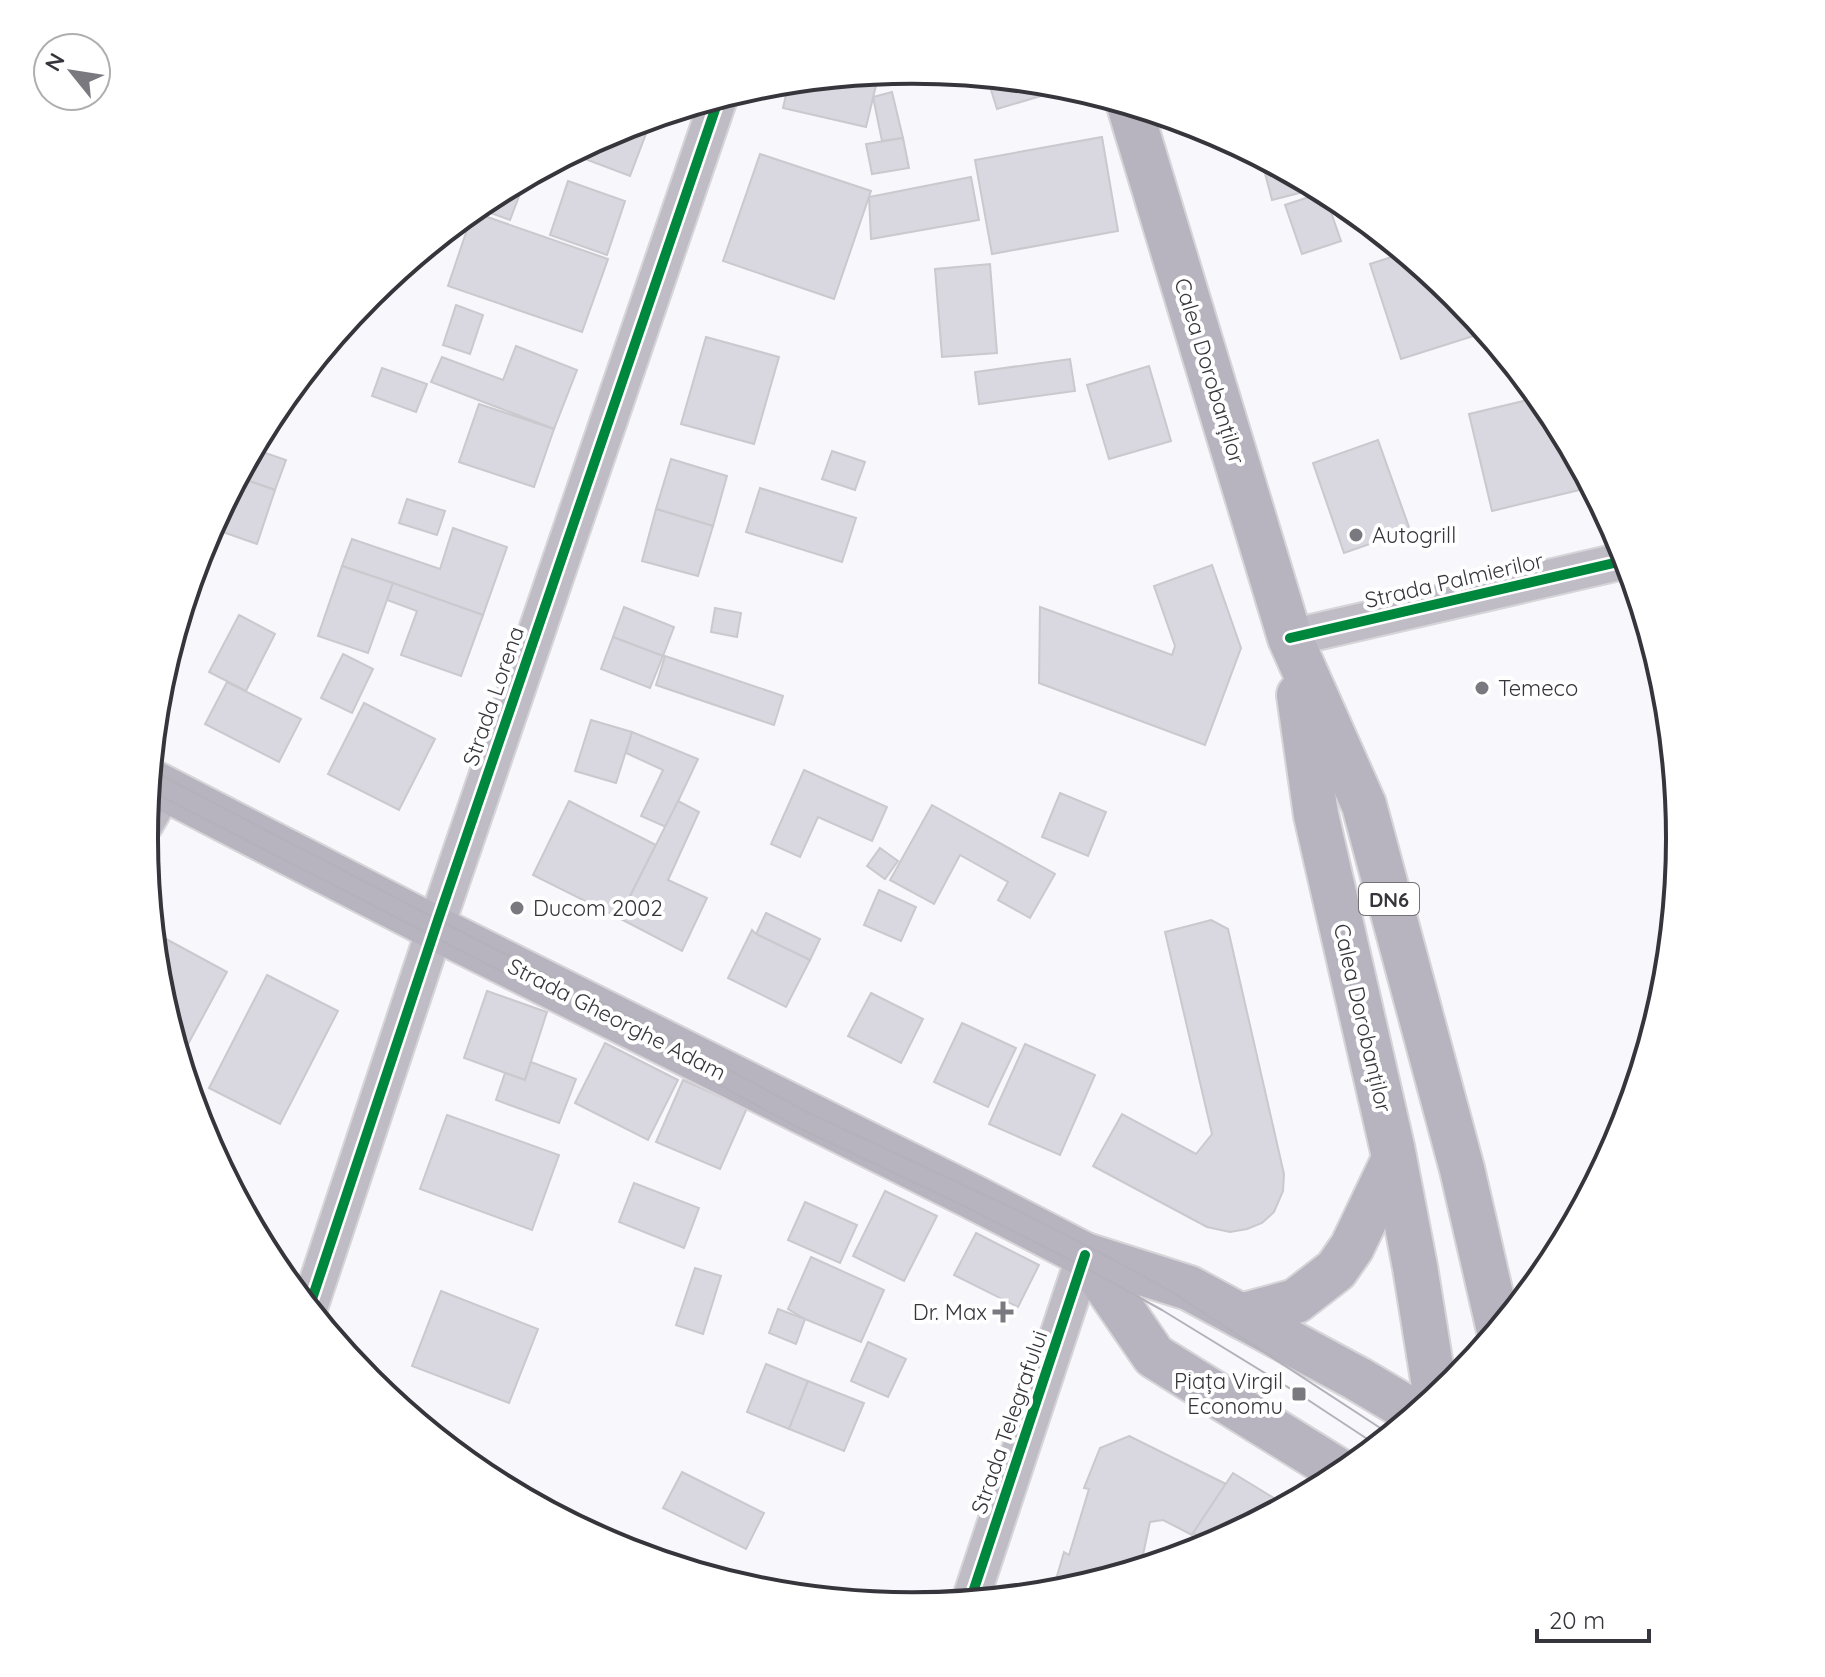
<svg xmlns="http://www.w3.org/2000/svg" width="1825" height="1677" viewBox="0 0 1825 1677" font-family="Quicksand,sans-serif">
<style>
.building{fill:#d9d7df;stroke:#cac9ce;stroke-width:2}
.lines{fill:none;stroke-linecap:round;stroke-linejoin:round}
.minor-casing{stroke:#d6d5d8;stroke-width:40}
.major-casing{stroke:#d6d5d8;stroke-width:48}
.minor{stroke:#bfbcc6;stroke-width:36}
.major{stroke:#b7b4c0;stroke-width:44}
.tram{stroke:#b3b1b9;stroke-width:2}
.cycleway-casing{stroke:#fff;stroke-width:15}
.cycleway{stroke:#00873e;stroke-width:10}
.poi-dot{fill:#7a797f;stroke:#fff;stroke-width:3}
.labels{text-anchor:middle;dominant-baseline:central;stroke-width:8;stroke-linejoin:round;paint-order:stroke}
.shield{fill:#fff;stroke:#727276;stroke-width:2}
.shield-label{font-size:20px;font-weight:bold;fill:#36353b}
.street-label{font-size:22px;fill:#36353b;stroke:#fff}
.poi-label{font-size:22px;fill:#36353b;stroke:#fff;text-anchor:start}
.rim{fill:none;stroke:#36353b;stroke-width:4}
</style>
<rect width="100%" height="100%" fill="#f8f7fc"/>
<g class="building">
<path d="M 879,73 L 866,127 L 783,108 L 789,82 Z"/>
<path d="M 987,77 L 1063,85 L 1071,87 L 997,109 Z"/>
<path d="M 892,92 L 903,138 L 882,141 L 873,97 Z"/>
<path d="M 652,118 L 630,176 L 572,154 L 619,128 Z"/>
<path d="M 1102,137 L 1118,231 L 992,254 L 975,160 Z"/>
<path d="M 903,138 L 909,168 L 872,174 L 866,144 Z"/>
<path d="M 760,154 L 871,191 L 834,299 L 723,261 Z"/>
<path d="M 1261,158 L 1314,186 L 1315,189 L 1272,200 Z"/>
<path d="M 971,177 L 979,220 L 871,239 L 869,197 Z"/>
<path d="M 526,178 L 510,220 L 482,210 L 486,199 Z"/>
<path d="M 568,181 L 625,201 L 607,255 L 550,235 Z"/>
<path d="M 1324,192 L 1341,241 L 1302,254 L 1285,205 Z"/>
<path d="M 473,212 L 608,259 L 582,332 L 448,286 Z"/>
<path d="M 1404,253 L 1456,295 L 1486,332 L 1401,359 L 1370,264 Z"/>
<path d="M 990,264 L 997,353 L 942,357 L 935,269 Z"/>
<path d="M 456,305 L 483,315 L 470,354 L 443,345 Z"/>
<path d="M 706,337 L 779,357 L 754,444 L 681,424 Z"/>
<path d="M 516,346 L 577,370 L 554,429 L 431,382 L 442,357 L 503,380 Z"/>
<path d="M 1070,359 L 1075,391 L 979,404 L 975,372 Z"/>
<path d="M 1149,366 L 1171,441 L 1109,459 L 1087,385 Z"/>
<path d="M 382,368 L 427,384 L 416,412 L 372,396 Z"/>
<path d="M 1540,397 L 1552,412 L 1592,487 L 1492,511 L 1469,414 Z"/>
<path d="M 479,404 L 554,429 L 534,487 L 459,462 Z"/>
<path d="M 1378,440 L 1410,530 L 1344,553 L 1313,463 Z"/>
<path d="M 254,449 L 286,460 L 275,490 L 238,477 Z"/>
<path d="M 832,451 L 865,462 L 855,490 L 822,479 Z"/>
<path d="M 671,459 L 727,476 L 713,526 L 656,509 Z"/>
<path d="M 238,477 L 275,490 L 257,544 L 211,528 Z"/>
<path d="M 760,488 L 856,518 L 842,562 L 746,532 Z"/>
<path d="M 407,499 L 445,511 L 437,535 L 399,523 Z"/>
<path d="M 656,509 L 713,526 L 698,576 L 642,561 Z"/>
<path d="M 453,528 L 507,547 L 483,615 L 342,566 L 352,539 L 440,569 Z"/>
<path d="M 1212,565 L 1241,648 L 1205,745 L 1039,683 L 1040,607 L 1172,655 L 1175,646 L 1154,586 Z"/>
<path d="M 342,566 L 393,583 L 368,653 L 318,636 Z"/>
<path d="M 393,583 L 483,615 L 461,676 L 401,655 L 417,611 L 387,600 Z"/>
<path d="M 624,607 L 674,627 L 663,656 L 613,637 Z"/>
<path d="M 715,608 L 741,613 L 737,637 L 711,632 Z"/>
<path d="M 239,615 L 275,634 L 246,691 L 209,672 Z"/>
<path d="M 613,637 L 663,656 L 650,688 L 601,669 Z"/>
<path d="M 343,654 L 373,669 L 352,713 L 321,698 Z"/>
<path d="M 665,656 L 783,696 L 774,725 L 656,685 Z"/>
<path d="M 227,682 L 301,719 L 279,762 L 205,724 Z"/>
<path d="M 364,703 L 435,739 L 399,810 L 328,774 Z"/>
<path d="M 591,720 L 632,732 L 616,783 L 575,771 Z"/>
<path d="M 632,732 L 698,759 L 666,827 L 641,816 L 663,770 L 626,753 Z"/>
<path d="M 804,770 L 887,807 L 872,841 L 818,817 L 800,857 L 771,844 Z"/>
<path d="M 1060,793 L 1106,812 L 1088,856 L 1042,837 Z"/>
<path d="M 569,801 L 656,845 L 619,918 L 533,875 Z"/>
<path d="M 678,801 L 699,812 L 668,880 L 707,898 L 682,951 L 619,918 Z"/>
<path d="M 932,805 L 1055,874 L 1030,918 L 998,900 L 1008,882 L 960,855 L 934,904 L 890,880 Z"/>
<path d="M 880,848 L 898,861 L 885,879 L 867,866 Z"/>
<path d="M 879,890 L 916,907 L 901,941 L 864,925 Z"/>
<path d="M 766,913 L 820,939 L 810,960 L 756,934 Z"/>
<path d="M 1211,920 L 1228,929 L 1284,1174 L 1283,1191 L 1274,1212 L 1262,1223 L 1247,1229 L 1230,1232 L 1207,1227 L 1093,1166 L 1122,1114 L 1196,1154 L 1212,1134 L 1165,932 Z"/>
<path d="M 752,930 L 756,934 L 810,960 L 786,1007 L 728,978 Z"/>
<path d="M 155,933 L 227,972 L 180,1059 L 159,988 L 154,936 Z"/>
<path d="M 267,975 L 338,1011 L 280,1124 L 209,1088 Z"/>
<path d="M 487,991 L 547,1012 L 525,1080 L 464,1058 Z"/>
<path d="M 871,993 L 923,1019 L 901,1063 L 848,1036 Z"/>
<path d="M 962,1023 L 1016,1048 L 988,1107 L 934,1082 Z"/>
<path d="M 605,1043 L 678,1080 L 648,1140 L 575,1103 Z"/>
<path d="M 1025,1044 L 1095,1075 L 1060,1155 L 989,1124 Z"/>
<path d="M 531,1062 L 576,1079 L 559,1123 L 496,1100 L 505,1073 L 525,1080 Z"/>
<path d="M 683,1080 L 747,1108 L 720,1169 L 656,1142 Z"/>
<path d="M 447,1115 L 559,1155 L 532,1230 L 420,1189 Z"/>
<path d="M 634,1183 L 699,1208 L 684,1248 L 619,1222 Z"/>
<path d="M 885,1191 L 937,1216 L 904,1281 L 853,1256 Z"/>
<path d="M 805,1202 L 857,1225 L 840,1263 L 788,1240 Z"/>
<path d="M 976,1233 L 1039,1265 L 1018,1307 L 954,1275 Z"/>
<path d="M 811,1257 L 884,1290 L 861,1342 L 805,1319 L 788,1309 Z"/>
<path d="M 695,1268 L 721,1276 L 703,1334 L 676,1325 Z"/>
<path d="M 441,1291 L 538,1329 L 509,1403 L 412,1366 Z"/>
<path d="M 778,1309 L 805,1319 L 796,1344 L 769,1333 Z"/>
<path d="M 868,1342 L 906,1359 L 888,1397 L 851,1381 Z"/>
<path d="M 766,1364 L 808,1381 L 789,1429 L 747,1412 Z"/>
<path d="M 808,1381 L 864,1403 L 844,1451 L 789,1429 Z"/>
<path d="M 1129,1436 L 1226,1484 L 1192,1535 L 1163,1520 L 1150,1522 L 1140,1569 L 1062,1592 L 1052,1593 L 1064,1552 L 1069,1555 L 1089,1489 L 1084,1488 L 1100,1448 Z"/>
<path d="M 682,1472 L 764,1513 L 746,1549 L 663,1508 Z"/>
<path d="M 1233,1473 L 1287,1506 L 1214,1545 L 1193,1533 Z"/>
<path d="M 630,1538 L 675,1556 L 672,1565 L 626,1551 Z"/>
</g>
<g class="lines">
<g class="minor-casing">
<g id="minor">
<path d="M 1290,638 L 1627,560"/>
<path d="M 145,824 L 165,789"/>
<path d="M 309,1308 L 438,920 L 719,98"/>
<path d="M 970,1601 L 1085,1255"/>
</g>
</g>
<g class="major-casing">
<g id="major">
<path d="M 1129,105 L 1290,638 L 1364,805 L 1462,1169 L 1499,1330"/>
<path d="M 1299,695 L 1316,815 L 1392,1147 L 1415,1267 L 1436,1398"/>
<path d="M 150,781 L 435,928 L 973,1197 L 1085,1255 L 1189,1288 L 1358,1379 L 1417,1414"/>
<path d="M 1085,1255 L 1154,1356 L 1344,1474"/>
<path d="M 1241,1316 L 1296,1301 L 1336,1270 L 1352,1247 L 1394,1159"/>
</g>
</g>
<use href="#minor" class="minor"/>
<use href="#major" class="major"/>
<g class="tram">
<path d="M 151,770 L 446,924 L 669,1037 L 807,1112 L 1023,1213 L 1116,1261 L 1172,1292 L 1391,1435"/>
<path d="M 149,790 L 660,1053 L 799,1128 L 966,1207 L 1082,1266 L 1162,1310 L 1299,1394 L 1378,1446"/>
</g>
<g class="cycleway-casing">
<g id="cycleway">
<path d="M 1290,638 L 1627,560"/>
<path d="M 309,1308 L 438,920 L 719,98"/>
<path d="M 970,1601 L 1085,1255"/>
</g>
</g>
<use href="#cycleway" class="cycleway"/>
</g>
<g class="poi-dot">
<circle cx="1356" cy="535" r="8"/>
<circle cx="1482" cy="688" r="8"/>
<circle cx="517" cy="908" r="8"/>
<path d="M999 1300h8v8h8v8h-8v8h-8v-8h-8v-8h8z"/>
<rect x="1291" y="1386" width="16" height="16" rx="4"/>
</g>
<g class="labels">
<rect class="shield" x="1359" y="883" width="60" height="32" rx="6"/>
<g class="shield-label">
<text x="1389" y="899">DN6</text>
</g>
<g class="street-label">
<text transform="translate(1210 371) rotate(73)">Calea Dorobanților</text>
<text transform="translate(1454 580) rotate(-13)">Strada Palmierilor</text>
<text transform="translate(493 696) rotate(-71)">Strada Lorena</text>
<text transform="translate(1363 1018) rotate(77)">Calea Dorobanților</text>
<text transform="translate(617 1019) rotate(27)">Strada Gheorghe Adam</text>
<text transform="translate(1009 1422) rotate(-71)">Strada Telegrafului</text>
</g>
<g class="poi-label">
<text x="1372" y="535">Autogrill</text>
<text x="1498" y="688">Temeco</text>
<text x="533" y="908">Ducom 2002</text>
<text x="987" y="1312" text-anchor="end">Dr. Max</text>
<text x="1283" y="1381" text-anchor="end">Piața Virgil<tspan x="1283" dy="25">Economu</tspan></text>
</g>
</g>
<path d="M0 0H1825V1677H0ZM158 838a754 754 0 1 1 1508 0a754 754 0 1 1-1508 0Z" fill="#fff" fill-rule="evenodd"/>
<path class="rim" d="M158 838a754 754 0 1 1 1508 0a754 754 0 1 1-1508 0Z"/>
<g transform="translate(72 72) rotate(300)"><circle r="38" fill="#ffffff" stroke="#afaeb1" stroke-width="2"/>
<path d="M0-6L14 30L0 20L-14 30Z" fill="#7a797f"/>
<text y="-12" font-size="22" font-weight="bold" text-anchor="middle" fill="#36353b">N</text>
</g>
<path d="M1537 1629v12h112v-12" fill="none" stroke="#36353b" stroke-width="4"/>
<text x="1549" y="1629" font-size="24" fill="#36353b" stroke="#ffffff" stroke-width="6" paint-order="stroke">20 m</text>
</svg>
